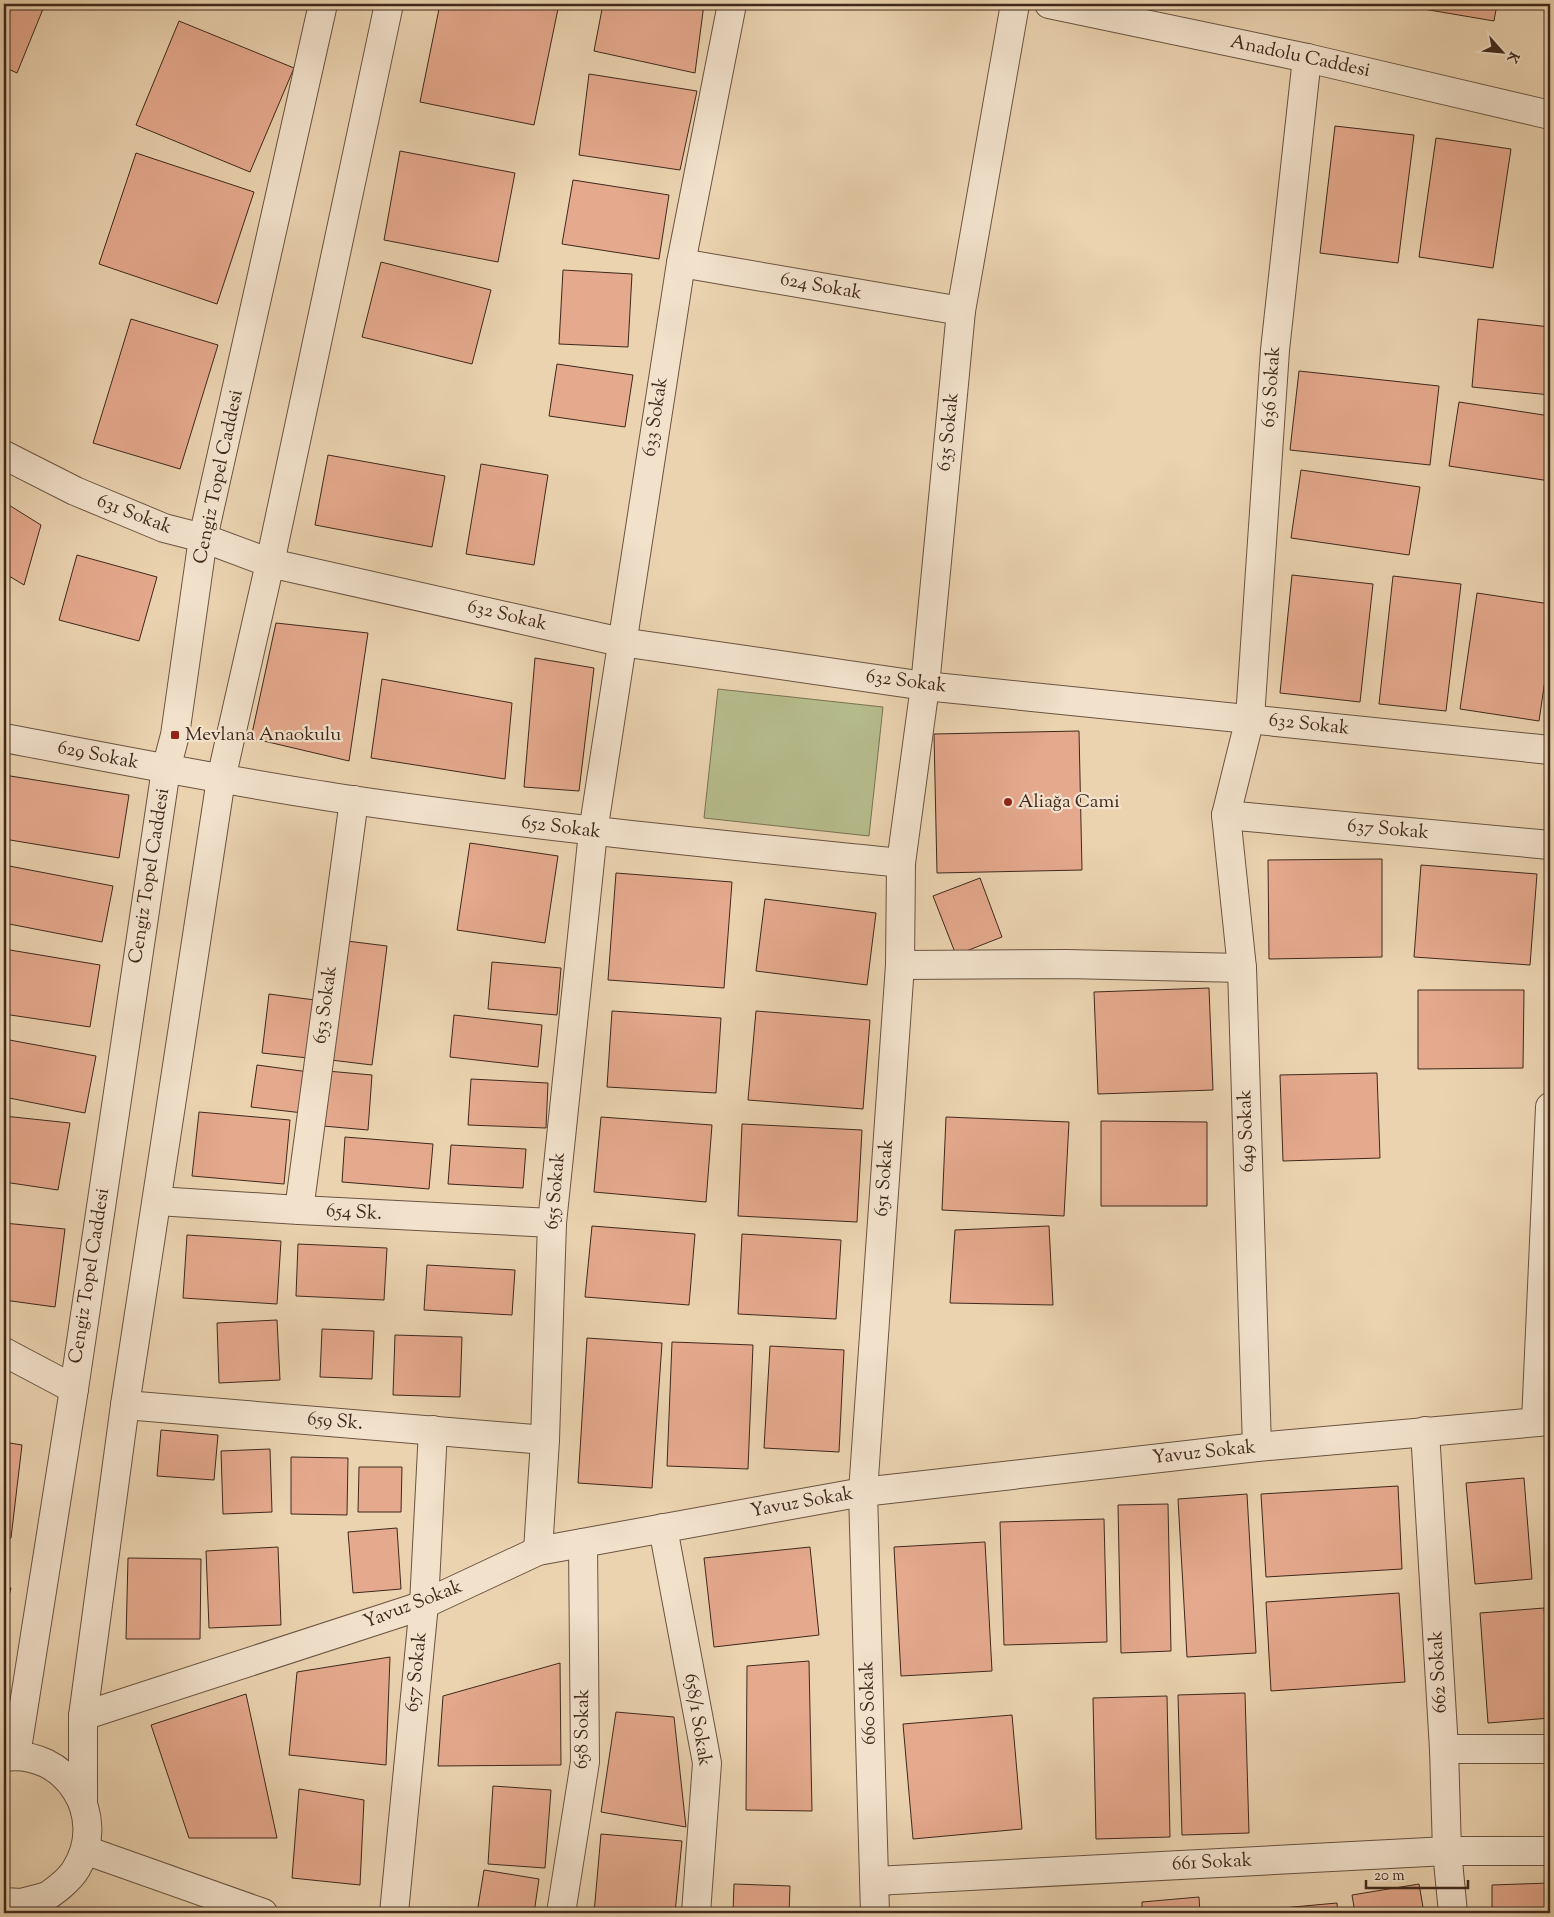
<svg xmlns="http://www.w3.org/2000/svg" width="1554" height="1917" viewBox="0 0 1554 1917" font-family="'Sorts Mill Goudy',serif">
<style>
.green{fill:#b6bc8c;stroke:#7a7254}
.building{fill:#e5a98d;stroke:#3f281c}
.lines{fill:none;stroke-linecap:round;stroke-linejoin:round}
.minor-casing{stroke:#6a5341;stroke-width:30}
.minor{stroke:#f2e2cc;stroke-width:28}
.poi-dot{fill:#8f2418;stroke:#f2e2cc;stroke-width:2}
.labels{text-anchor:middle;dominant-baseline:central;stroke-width:4.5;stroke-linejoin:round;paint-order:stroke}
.street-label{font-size:19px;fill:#3f281c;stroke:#f2e2cc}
.poi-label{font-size:19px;fill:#3f281c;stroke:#f2e2cc;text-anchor:start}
</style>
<rect width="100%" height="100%" fill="#ebd3b0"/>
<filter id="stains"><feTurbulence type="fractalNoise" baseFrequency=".004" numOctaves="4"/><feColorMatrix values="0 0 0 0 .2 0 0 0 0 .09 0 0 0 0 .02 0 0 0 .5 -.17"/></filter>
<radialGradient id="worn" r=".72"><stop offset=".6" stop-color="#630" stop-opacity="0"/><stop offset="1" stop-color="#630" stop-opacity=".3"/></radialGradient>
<path class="green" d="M 718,689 L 883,707 L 869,836 L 704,818 Z"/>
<g class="building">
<path d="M 4,4 L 45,4 L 17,73 L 4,67 Z"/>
<path d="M 440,4 L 559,4 L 534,125 L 420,102 Z"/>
<path d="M 603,4 L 704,4 L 695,73 L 594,51 Z"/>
<path d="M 1394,4 L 1497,4 L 1494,21 Z"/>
<path d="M 179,21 L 294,68 L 250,172 L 136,125 Z"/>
<path d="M 589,74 L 697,91 L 680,170 L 579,155 Z"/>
<path d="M 1335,126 L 1414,135 L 1398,263 L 1320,253 Z"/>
<path d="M 1436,138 L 1511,149 L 1493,268 L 1419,257 Z"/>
<path d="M 400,151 L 515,173 L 498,262 L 384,240 Z"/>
<path d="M 136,153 L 254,192 L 217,304 L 99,264 Z"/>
<path d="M 573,180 L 669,195 L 659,259 L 562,244 Z"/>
<path d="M 381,262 L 491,290 L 472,364 L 362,337 Z"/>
<path d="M 563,270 L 632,274 L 628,347 L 559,344 Z"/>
<path d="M 131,319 L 218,345 L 180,469 L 93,443 Z"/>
<path d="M 1478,319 L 1550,327 L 1550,395 L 1472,387 Z"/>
<path d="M 557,364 L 633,375 L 625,427 L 549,416 Z"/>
<path d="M 1299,371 L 1439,386 L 1430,465 L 1290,450 Z"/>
<path d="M 1459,402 L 1550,416 L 1550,481 L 1449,466 Z"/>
<path d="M 328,455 L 445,476 L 432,547 L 315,525 Z"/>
<path d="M 481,464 L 548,475 L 534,565 L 466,554 Z"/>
<path d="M 1301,470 L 1420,487 L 1409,555 L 1291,538 Z"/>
<path d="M 4,502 L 41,525 L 24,585 L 4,573 Z"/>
<path d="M 77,555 L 157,577 L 139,641 L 59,620 Z"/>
<path d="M 1292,575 L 1373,584 L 1360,702 L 1280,693 Z"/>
<path d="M 1393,576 L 1461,584 L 1446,711 L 1379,704 Z"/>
<path d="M 1477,593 L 1550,604 L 1550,646 L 1539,721 L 1460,709 Z"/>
<path d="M 276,623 L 368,633 L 349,761 L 251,738 Z"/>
<path d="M 535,658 L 594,668 L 579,791 L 524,787 Z"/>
<path d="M 382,679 L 512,703 L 505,779 L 371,758 Z"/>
<path d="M 1079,731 L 1082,870 L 937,873 L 934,734 Z"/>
<path d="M 4,775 L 129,795 L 119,858 L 4,839 Z"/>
<path d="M 470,843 L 558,856 L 545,943 L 457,930 Z"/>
<path d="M 1382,859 L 1382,957 L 1269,959 L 1268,860 Z"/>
<path d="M 4,865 L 113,886 L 102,942 L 4,923 Z"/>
<path d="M 1421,865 L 1537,874 L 1530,965 L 1414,957 Z"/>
<path d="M 616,873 L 732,882 L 724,988 L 608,980 Z"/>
<path d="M 980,878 L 1002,937 L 956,955 L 933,896 Z"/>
<path d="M 765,899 L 876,913 L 867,985 L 756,971 Z"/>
<path d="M 347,941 L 387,946 L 372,1065 L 331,1060 Z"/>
<path d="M 4,949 L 100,965 L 90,1027 L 4,1014 Z"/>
<path d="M 492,962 L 561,968 L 557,1015 L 488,1009 Z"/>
<path d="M 1209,988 L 1213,1090 L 1098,1094 L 1094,992 Z"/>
<path d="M 1418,990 L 1524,990 L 1523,1068 L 1418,1069 Z"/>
<path d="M 269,994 L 315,1000 L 308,1058 L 262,1053 Z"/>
<path d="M 612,1011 L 721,1018 L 716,1093 L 607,1087 Z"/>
<path d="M 756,1011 L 870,1020 L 863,1109 L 748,1100 Z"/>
<path d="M 454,1015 L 542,1025 L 538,1067 L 450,1057 Z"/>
<path d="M 4,1039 L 96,1056 L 85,1113 L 4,1097 Z"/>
<path d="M 257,1065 L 309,1072 L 303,1113 L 251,1107 Z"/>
<path d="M 327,1071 L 372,1075 L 368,1130 L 323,1126 Z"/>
<path d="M 1377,1073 L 1380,1158 L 1283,1161 L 1280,1075 Z"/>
<path d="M 471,1079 L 548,1083 L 546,1128 L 468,1125 Z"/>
<path d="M 199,1112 L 290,1120 L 284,1184 L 192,1176 Z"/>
<path d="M 4,1116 L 70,1123 L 58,1190 L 4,1182 Z"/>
<path d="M 601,1117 L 712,1125 L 706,1202 L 594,1192 Z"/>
<path d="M 946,1117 L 1069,1122 L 1064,1216 L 942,1210 Z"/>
<path d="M 1101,1121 L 1207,1122 L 1207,1206 L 1101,1206 Z"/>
<path d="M 742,1124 L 862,1130 L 857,1222 L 738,1216 Z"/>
<path d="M 345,1137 L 433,1144 L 429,1189 L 342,1182 Z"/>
<path d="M 451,1145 L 526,1149 L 523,1188 L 448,1184 Z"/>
<path d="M 4,1223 L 65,1229 L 55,1307 L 4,1300 Z"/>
<path d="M 592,1226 L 695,1234 L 689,1305 L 585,1297 Z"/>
<path d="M 1049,1226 L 1053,1305 L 950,1303 L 955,1230 Z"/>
<path d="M 742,1234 L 841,1240 L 836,1319 L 738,1314 Z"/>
<path d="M 187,1235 L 281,1241 L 277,1304 L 183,1298 Z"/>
<path d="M 298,1244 L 387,1248 L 384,1300 L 296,1296 Z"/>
<path d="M 427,1265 L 515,1270 L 512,1315 L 424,1310 Z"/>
<path d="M 277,1320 L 280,1380 L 219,1383 L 217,1323 Z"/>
<path d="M 322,1329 L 374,1331 L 372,1379 L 320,1377 Z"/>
<path d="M 395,1335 L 462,1337 L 460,1397 L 393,1395 Z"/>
<path d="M 587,1338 L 662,1343 L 652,1488 L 578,1483 Z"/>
<path d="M 672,1342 L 753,1345 L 748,1469 L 667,1466 Z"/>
<path d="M 770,1346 L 844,1350 L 839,1452 L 764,1448 Z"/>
<path d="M 161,1430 L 218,1435 L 214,1480 L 157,1476 Z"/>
<path d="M 4,1442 L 22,1445 L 11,1538 L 4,1537 Z"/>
<path d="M 270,1449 L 272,1512 L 223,1514 L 221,1451 Z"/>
<path d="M 291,1457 L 348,1458 L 347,1515 L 291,1514 Z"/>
<path d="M 359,1467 L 402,1467 L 401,1512 L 358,1512 Z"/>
<path d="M 1524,1478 L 1532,1579 L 1475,1584 L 1466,1483 Z"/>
<path d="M 1398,1486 L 1402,1569 L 1266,1577 L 1261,1494 Z"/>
<path d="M 1247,1494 L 1256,1653 L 1187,1657 L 1178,1499 Z"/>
<path d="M 1168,1504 L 1171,1651 L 1121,1653 L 1118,1505 Z"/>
<path d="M 1104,1519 L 1107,1642 L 1004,1645 L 1000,1522 Z"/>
<path d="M 397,1528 L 401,1589 L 353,1593 L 348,1532 Z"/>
<path d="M 985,1542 L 992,1671 L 901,1676 L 894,1547 Z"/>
<path d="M 278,1547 L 281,1625 L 209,1628 L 206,1551 Z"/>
<path d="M 810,1547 L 819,1635 L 714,1647 L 704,1558 Z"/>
<path d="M 128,1558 L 201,1559 L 200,1639 L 126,1639 Z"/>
<path d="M 4,1586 L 11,1588 L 4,1615 Z"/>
<path d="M 1399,1593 L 1405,1682 L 1271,1691 L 1266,1602 Z"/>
<path d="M 1544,1608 L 1550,1691 L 1550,1718 L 1488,1723 L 1480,1613 Z"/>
<path d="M 390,1657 L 386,1765 L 289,1755 L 297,1672 Z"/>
<path d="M 809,1661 L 812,1811 L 746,1810 L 747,1666 Z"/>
<path d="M 560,1663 L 561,1765 L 438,1766 L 443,1696 Z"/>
<path d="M 1245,1693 L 1249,1833 L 1182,1835 L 1178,1695 Z"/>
<path d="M 246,1694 L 277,1838 L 189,1838 L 151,1725 Z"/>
<path d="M 1167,1696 L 1170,1837 L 1096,1839 L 1093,1698 Z"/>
<path d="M 616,1712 L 674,1717 L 686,1827 L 601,1812 Z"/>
<path d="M 1012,1715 L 1022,1829 L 913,1839 L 903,1724 Z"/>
<path d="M 493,1786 L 551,1790 L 545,1868 L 488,1864 Z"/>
<path d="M 299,1789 L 364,1800 L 360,1885 L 292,1878 Z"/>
<path d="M 601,1834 L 682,1841 L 675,1913 L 594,1913 Z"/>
<path d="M 484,1870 L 539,1879 L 534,1913 L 477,1913 Z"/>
<path d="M 1550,1883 L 1550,1913 L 1492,1913 L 1492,1885 Z"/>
<path d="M 734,1884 L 790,1886 L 789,1913 L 733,1913 Z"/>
<path d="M 1419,1884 L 1424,1913 L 1355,1913 L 1352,1895 Z"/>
<path d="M 1199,1897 L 1200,1913 L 1142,1913 L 1142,1902 Z"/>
<path d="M 1337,1903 L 1338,1913 L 1283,1913 L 1282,1908 Z"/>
<path d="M 1069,1910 L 1132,1911 L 1132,1913 L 1069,1913 Z"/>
</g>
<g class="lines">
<g class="minor-casing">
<g id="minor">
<path d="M 1049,4 L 1307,58 L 1550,115"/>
<path d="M 681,263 L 961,311"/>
<path d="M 4,455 L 75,491 L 164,528 L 203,538 L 270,563 L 621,642 L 925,686 L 1550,750"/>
<path d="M 4,738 C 117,759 230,782 345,799 C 530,826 715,844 901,863"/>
<path d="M 1226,815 L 1550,845"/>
<path d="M 900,965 L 1066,964 L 1242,968"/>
<path d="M 157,1201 L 299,1210 L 552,1223"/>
<path d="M 299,1210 L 354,800"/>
<path d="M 4,1352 L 74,1389"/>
<path d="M 125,1405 L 545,1440"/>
<path d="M 1536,1421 L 1550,1107"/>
<path d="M 1425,1431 L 1444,1749 L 1447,1851 L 1453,1913"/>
<path d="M 1257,1447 L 1242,968 L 1226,815 L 1250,718 L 1275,350 L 1307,58"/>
<path d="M 663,1528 L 707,1763 L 696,1913"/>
<path d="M 538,1551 L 545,1440 L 552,1223 L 593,832 L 681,263 L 732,4"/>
<path d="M 83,1716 L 418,1607 L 538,1551 L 863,1492 L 1257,1447 L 1550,1421"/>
<path d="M 1444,1749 L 1550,1749"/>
<path d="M 16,1755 L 74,1389 L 166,769 L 175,735 L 203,538 L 323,4"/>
<path d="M 4,1757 C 66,1748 109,1816 76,1869 C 66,1886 40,1900 24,1913"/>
<path d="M 83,1801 L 83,1716 L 125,1405 L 221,779 L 270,563 L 389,4"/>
<path d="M 85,1850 L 263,1913"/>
<path d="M 875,1881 L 1447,1851 L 1550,1851"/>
<path d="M 4,1902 L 21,1903 L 44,1897"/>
<path d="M 394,1913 L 424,1604 L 433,1430"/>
<path d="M 561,1913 L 585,1762 L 583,1543"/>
<path d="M 875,1913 L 863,1492 L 900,965 L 901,863 L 925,686 L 961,311 L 1015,4"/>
</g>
</g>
<use href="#minor" class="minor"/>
</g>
<g class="poi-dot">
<rect x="170" y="730" width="10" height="10" rx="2.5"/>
<circle cx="1008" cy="802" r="5"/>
</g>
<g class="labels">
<g class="street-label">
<text transform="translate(1300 57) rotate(12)">Anadolu Caddesi</text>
<text transform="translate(821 287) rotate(10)">624 Sokak</text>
<text transform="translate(1272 387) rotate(-86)">636 Sokak</text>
<text transform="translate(656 417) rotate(-81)">633 Sokak</text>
<text transform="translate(949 432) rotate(-84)">635 Sokak</text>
<text transform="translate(219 477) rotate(-78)">Cengiz Topel Caddesi</text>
<text transform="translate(134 515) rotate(21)">631 Sokak</text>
<text transform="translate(507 616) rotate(13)">632 Sokak</text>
<text transform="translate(906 682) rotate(7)">632 Sokak</text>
<text transform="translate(1309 725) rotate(6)">632 Sokak</text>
<text transform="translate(98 756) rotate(11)">629 Sokak</text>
<text transform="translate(561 828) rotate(7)">652 Sokak</text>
<text transform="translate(1388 830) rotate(5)">637 Sokak</text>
<text transform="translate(150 876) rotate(-81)">Cengiz Topel Caddesi</text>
<text transform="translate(326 1005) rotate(-82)">653 Sokak</text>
<text transform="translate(1247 1131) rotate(-92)">649 Sokak</text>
<text transform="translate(885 1178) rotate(-86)">651 Sokak</text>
<text transform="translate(556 1191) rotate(-85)">655 Sokak</text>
<text transform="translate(354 1213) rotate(3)">654 Sk.</text>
<text transform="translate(90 1276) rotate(-81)">Cengiz Topel Caddesi</text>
<text transform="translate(335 1422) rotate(5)">659 Sk.</text>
<text transform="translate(1204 1453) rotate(-6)">Yavuz Sokak</text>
<text transform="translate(802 1503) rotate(-10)">Yavuz Sokak</text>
<text transform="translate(413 1605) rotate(-21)">Yavuz Sokak</text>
<text transform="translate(417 1672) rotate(-84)">657 Sokak</text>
<text transform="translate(1439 1672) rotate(-93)">662 Sokak</text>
<text transform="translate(869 1703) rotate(-92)">660 Sokak</text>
<text transform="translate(697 1720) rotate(81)">658/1 Sokak</text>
<text transform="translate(583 1729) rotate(-89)">658 Sokak</text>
<text transform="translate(1212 1863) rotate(-3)">661 Sokak</text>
</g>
<g class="poi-label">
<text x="185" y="735">Mevlana Anaokulu</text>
<text x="1018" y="802">Aliağa Cami</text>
</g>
</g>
<rect width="1554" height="1917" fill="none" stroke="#ebd3b0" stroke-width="20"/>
<rect x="5" y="5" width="1544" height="1907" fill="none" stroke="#3f281c" stroke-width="2.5"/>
<rect x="10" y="10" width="1534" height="1897" fill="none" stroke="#3f281c"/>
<g transform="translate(1502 52) rotate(117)" stroke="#f2e2cc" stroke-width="4" paint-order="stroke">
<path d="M0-4L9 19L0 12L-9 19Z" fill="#3f281c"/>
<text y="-8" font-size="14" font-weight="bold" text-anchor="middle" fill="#3f281c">K</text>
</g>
<path d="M1366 1880v8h102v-8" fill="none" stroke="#3f281c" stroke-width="2.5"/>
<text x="1374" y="1880" font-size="15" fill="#3f281c" stroke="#f2e2cc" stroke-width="4" paint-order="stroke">20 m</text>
<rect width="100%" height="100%" filter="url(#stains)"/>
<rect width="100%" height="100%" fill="url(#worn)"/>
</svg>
